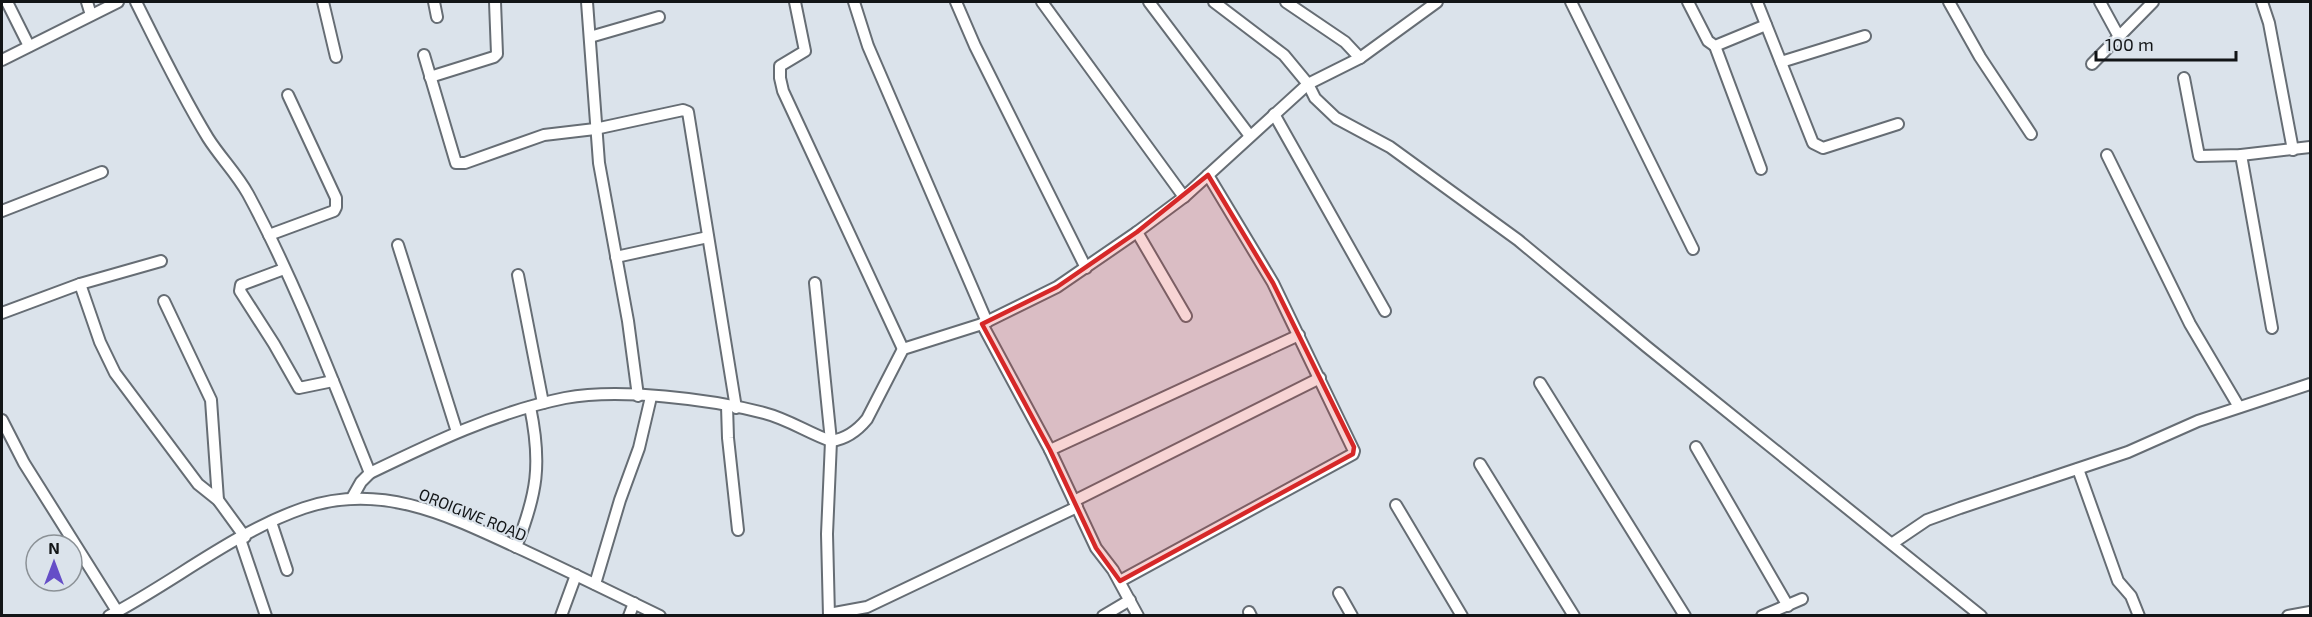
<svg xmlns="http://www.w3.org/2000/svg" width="2312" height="617" viewBox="0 0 2312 617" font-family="'Exo 2',sans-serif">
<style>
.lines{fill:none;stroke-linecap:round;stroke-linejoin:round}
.minor-casing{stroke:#666d74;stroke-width:14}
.minor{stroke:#fff;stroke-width:10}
.marked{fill:#d62828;fill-opacity:0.2;stroke:#d62828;stroke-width:4.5;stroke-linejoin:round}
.labels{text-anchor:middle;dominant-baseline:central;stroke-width:4.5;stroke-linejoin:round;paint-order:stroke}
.street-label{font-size:16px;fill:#121517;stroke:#dbe3eb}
</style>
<rect width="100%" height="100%" fill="#dbe3eb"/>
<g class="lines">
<g class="minor-casing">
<g id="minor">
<path d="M 7,2 L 29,46"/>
<path d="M 87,2 L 91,15"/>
<path d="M 136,2 C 159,48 181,94 208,138 C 220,157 237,174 248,194 C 296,283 332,379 370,473"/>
<path d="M 323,2 L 336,57"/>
<path d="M 434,2 L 437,17"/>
<path d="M 587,2 L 599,163 L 628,321 L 638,396"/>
<path d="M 795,2 L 805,51 L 780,66 L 780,78 L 783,91 L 903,349"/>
<path d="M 854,2 L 868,46 L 987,322"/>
<path d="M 956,2 L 975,46 L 1086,268"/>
<path d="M 1042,2 L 1184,197"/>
<path d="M 1149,2 L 1250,136"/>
<path d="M 1214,2 L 1284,55 L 1308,84 L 1315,98 L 1336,118 L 1390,147 L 1518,240 L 1647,347 L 1981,616"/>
<path d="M 1286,2 L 1345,42 L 1360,58"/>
<path d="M 1571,2 L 1693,249"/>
<path d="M 1688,2 L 1708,41 L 1715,46 L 1766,25"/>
<path d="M 1757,2 L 1813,143 L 1823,148 L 1898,124"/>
<path d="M 1949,2 L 1980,57 L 2031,134"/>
<path d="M 2100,2 L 2118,35"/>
<path d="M 2262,2 L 2269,23 L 2293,150"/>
<path d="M 590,37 L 659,17"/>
<path d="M 1715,46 L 1761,169"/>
<path d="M 424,55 L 456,163 L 465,163 L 544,135 L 595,129 L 683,110 L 688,112 L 736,408"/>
<path d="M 2,60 L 118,2"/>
<path d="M 1781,62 L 1865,36"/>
<path d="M 2092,64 L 2153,2"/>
<path d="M 430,77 L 494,57 L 497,54 L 495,2"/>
<path d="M 2184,78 L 2199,156 L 2241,155 L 2310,147"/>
<path d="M 1274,114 L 1385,311"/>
<path d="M 2107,155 L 2190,324 L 2239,407"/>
<path d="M 2241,155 L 2272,328"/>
<path d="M 2,211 L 102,172"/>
<path d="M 1137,232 L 1186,316"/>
<path d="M 269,235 L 334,211 L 336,207 L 336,198 L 288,95"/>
<path d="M 398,245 L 457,432"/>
<path d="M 616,257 L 708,237"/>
<path d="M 284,269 L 241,285 L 240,291 L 274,344 L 299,388 L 333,381"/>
<path d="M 518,275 L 543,403"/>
<path d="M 815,283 L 831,441 L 827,534 L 829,616"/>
<path d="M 80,284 L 100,342 L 115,373 L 198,484 L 218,500 L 245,537"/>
<path d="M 164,301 L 211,400 L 218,500"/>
<path d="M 2,313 L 80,284 L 161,261"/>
<path d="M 982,324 L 1050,450 L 1096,548 L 1113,570 L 1138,616"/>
<path d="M 1540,383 L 1685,616"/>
<path d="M 727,406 L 728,438 L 738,530"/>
<path d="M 2,420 L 24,463 L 117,611"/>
<path d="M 1696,447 L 1788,606"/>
<path d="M 1050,450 L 1299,335"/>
<path d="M 1480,464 L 1574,616"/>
<path d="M 2078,469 L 2118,581 L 2131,596 L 2139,616"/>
<path d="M 352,498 L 361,482 L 370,473 C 432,443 496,412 565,398 C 619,388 711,399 764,413 C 788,419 808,433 831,441 C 846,439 858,430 867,419 L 903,349 L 982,324 L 1057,287 L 1137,232 L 1184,197 L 1308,84 L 1360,58 L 1437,2"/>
<path d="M 1074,501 L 1320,378"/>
<path d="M 1396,505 L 1462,616"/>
<path d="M 271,522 L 287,570"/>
<path d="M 240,539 L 266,616"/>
<path d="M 1893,543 L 1927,520 L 1960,508 L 2128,452 L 2198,421 L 2310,384"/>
<path d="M 516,547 C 537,494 542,464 530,407"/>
<path d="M 1120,581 L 1353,454 L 1354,451 L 1273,283 L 1208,175"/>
<path d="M 595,584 L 620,500 L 639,448 L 651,397"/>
<path d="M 1339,593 L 1352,616"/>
<path d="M 1249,612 L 1251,616"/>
<path d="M 829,614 L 867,607 L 1077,507"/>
<path d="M 109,616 C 174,582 234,532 304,508 C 384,481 453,518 525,551 C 570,572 615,594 660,616"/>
<path d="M 561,616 L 576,575"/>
<path d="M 629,616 L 634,603"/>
<path d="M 1103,616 L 1130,600"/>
<path d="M 1762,616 L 1802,599"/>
<path d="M 2288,616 L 2310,612"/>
</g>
</g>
<use href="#minor" class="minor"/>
</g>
<path class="marked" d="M 1208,175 L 1273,283 L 1354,447 L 1353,454 L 1120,581 L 1096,548 L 1050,450 L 982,324 L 1057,287 L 1137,232 Z"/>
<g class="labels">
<g class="street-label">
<text transform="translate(473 514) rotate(22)">OROIGWE ROAD</text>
</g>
</g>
<rect width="2312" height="617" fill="none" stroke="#121517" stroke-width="6"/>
<g transform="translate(54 563)"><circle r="28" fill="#dbe3eb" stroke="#8b9196" stroke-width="1.5"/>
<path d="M0-4.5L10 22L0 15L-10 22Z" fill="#654ec7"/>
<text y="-9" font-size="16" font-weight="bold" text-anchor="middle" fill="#121517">N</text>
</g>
<path d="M2096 51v9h140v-9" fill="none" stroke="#121517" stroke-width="3"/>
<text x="2105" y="51" font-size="18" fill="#121517" stroke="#dbe3eb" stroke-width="4.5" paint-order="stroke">100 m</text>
</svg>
